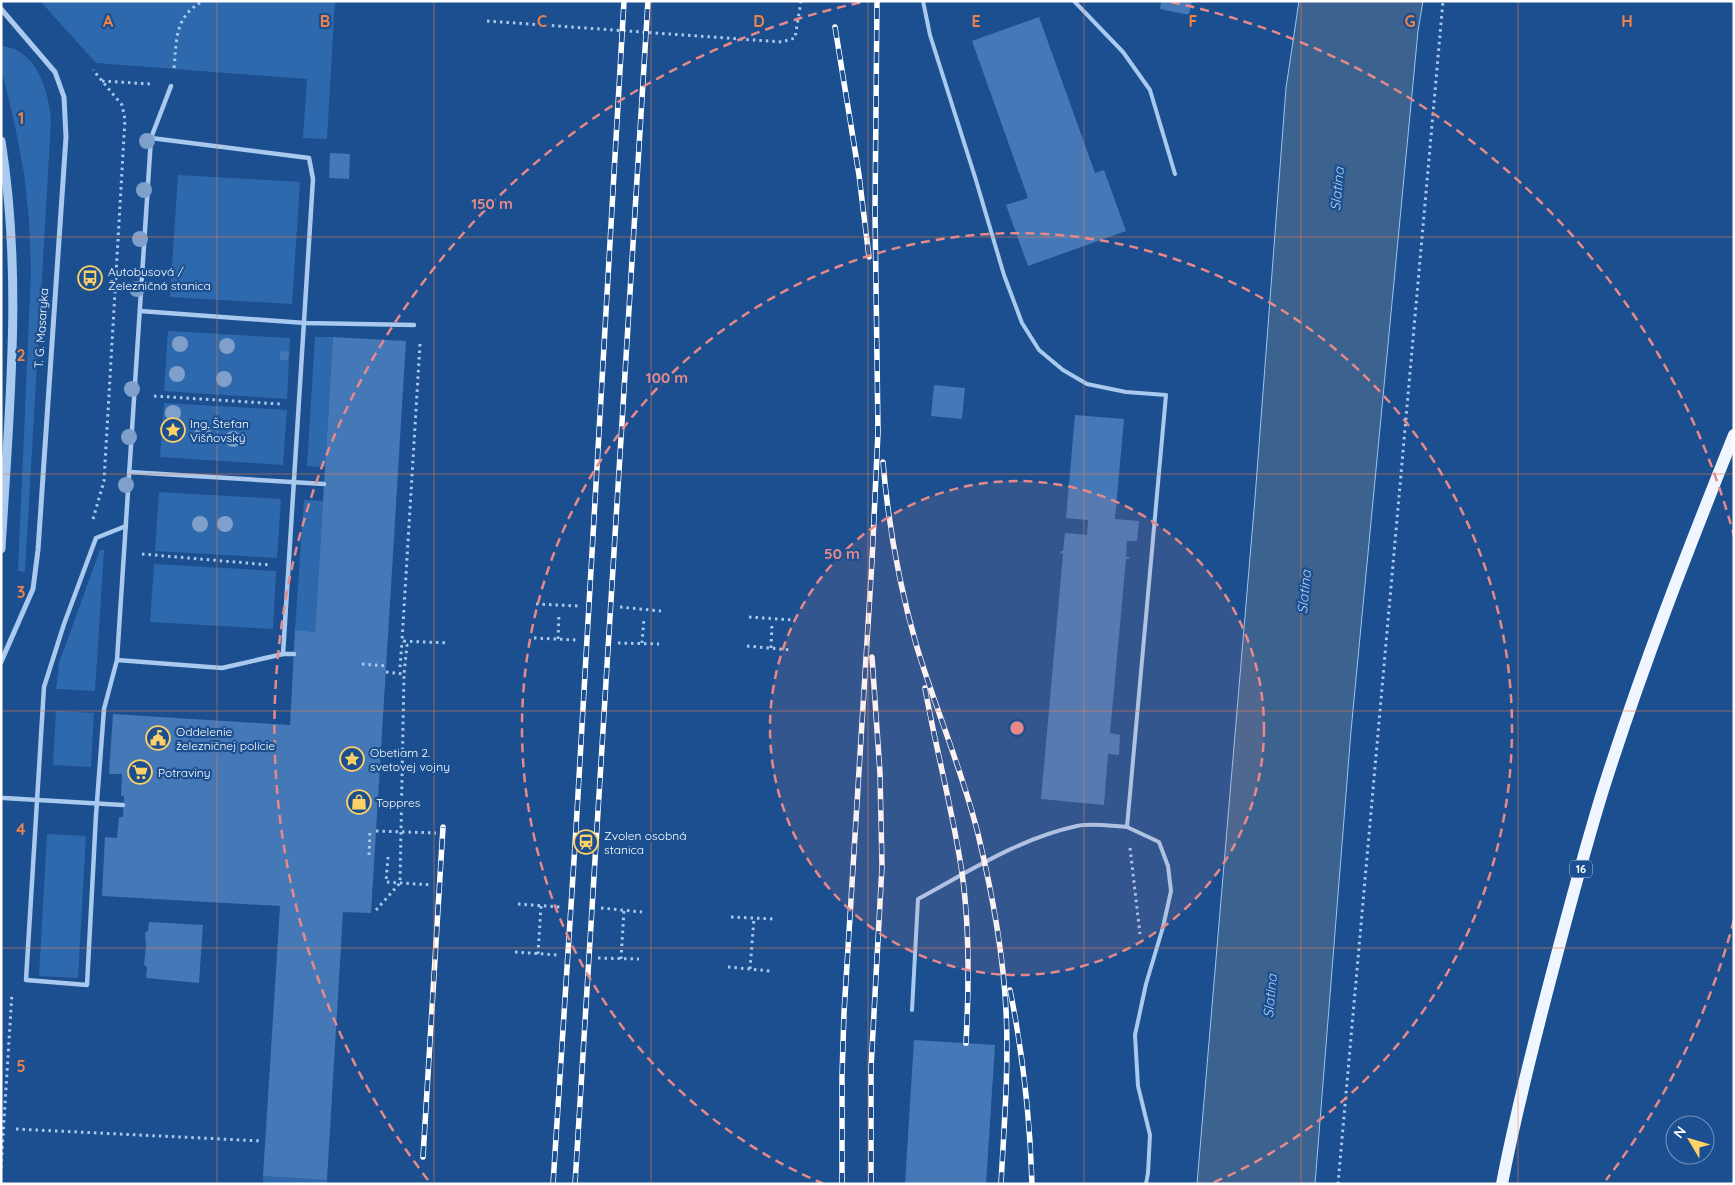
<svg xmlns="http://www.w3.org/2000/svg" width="1735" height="1185" viewBox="0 0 1735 1185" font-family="Quicksand,sans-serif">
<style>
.green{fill:#2e69ad}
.water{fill:#3c6290;stroke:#9cc4f0}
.building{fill:#4478b7}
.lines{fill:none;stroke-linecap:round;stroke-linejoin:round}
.path{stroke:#a9c9ee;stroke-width:3;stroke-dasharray:2.5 4;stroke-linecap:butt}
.service{stroke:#a9c9ee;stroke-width:4}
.pedestrian{stroke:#a9c9ee;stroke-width:4.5}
.minor{stroke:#a9c9ee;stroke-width:5}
.tertiary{stroke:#a9c9ee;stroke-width:9}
.primary{stroke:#f0f6ff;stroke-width:12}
.rail-casing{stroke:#fff;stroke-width:5.5}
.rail{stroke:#1b4f8f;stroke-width:4;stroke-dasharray:11;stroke-linecap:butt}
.tree{fill:#7ea0ca}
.grid{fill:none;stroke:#ee8249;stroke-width:1;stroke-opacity:0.55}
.ring{fill:none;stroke:#e88989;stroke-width:2.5;stroke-dasharray:9 6}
.labels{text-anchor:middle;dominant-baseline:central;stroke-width:4.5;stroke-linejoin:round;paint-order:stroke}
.shield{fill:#1b4f8f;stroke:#bbcadd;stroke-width:1}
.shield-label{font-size:11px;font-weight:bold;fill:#fff}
.poi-label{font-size:12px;fill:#fff;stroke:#1b4f8f;text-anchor:start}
.street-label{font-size:12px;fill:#fff;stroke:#1b4f8f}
.water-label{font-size:14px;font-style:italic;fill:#b5d3f5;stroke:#1b4f8f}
.grid-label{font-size:16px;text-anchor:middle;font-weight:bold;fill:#ee8249;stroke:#1b4f8f;stroke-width:4.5;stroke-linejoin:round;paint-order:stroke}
.centre{fill:#e88989;stroke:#1b4f8f;stroke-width:2.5}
.ring-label{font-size:15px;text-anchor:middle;font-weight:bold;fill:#e88989;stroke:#1b4f8f;stroke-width:4.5;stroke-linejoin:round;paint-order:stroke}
</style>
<rect width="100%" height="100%" fill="#1b4f8f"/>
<g class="green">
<path d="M 40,1 L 335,1 L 327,139 L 303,138 L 307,79 L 96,63 Z"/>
<path d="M 1,46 C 37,49 49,91 51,121 L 25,572 L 18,571 L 31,271 L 29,220 L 24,173 L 14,121 L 1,67 Z"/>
<path d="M 178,175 L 300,182 L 292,304 L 170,297 Z"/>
<path d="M 168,331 L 290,338 L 287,399 L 164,391 Z"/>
<path d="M 315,337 L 333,337 L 325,467 L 307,466 Z"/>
<path d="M 164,403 L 287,410 L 283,465 L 160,457 Z"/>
<path d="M 159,492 L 281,499 L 277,558 L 155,551 Z"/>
<path d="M 304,500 L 323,501 L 315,632 L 295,630 Z"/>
<path d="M 100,550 L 104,550 L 95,691 L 56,689 L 59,663 Z"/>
<path d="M 154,564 L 276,571 L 273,629 L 150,622 Z"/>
<path d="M 56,711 L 94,713 L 91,767 L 53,765 Z"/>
<path d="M 47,834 L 86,836 L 78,978 L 39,976 Z"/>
<path d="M 263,1176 L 327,1180 L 327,1184 L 263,1184 Z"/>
</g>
<path class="water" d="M 1299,1 L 1423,1 L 1418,31 L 1351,731 L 1315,1184 L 1197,1184 L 1255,498 L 1286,88 Z"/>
<g class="building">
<path d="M 1161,1 L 1192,1 L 1189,15 L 1160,9 Z"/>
<path d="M 1039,17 L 1095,173 L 1104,170 L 1126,231 L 1028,266 L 1006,205 L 1028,198 L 972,41 Z"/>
<path d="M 330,153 L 350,154 L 349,179 L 329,178 Z"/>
<path d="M 333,337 L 406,341 L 371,913 L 343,912 L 327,1180 L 263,1176 L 280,906 L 102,896 L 105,837 L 117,838 L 119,817 L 123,817 L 124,796 L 121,796 L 122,774 L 109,774 L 113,714 L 290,725 L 295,630 L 315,632 Z"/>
<path d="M 280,351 L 289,352 L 288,360 L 280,360 Z"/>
<path d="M 934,385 L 965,388 L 962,419 L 931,416 Z"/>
<path d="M 1075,415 L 1124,419 L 1115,519 L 1139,521 L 1137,541 L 1127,541 L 1126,557 L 1129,557 L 1129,559 L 1126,559 L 1110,733 L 1120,735 L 1119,755 L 1108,754 L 1104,805 L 1041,799 L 1063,554 L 1060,553 L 1061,551 L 1063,551 L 1065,533 L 1087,535 L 1088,520 L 1066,518 Z"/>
<path d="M 149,922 L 203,925 L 199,983 L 146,978 L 147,967 L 144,965 L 146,946 L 145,932 L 148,931 Z"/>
<path d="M 914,1040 L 995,1045 L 986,1184 L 905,1184 Z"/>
</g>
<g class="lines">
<g class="path">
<path d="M 487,21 L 782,42 L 795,38 L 801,1"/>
<path d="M 174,68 C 177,39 174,17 203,1"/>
<path d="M 102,81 L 151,84"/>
<path d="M 420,344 L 402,641 L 448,643"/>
<path d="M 154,396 L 280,404"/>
<path d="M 93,519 L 104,481 L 125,119 L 122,105 L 93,70"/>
<path d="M 142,554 L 270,565"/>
<path d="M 536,604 L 578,606"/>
<path d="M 620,607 L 661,611"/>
<path d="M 749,617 L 793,620"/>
<path d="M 534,638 L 576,640"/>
<path d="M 558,639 L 559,613"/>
<path d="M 618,643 L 659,644"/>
<path d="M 642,643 L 644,618"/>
<path d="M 747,646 L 791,650"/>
<path d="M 771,648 L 772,624"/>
<path d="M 362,664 L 386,666"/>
<path d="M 400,667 L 402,642"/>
<path d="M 386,672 L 404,674 L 407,645 L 403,641"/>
<path d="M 376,831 L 436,833"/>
<path d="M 1130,848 L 1140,934"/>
<path d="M 369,855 L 370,831"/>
<path d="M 388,857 L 386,882 L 432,885"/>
<path d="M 518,904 L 560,907"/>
<path d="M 601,908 L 642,912"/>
<path d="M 376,910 L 400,883 L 404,674"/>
<path d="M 731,917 L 774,919"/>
<path d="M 515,952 L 557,955"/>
<path d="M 538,954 L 541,906"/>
<path d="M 598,958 L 639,959"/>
<path d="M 621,959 L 624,910"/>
<path d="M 728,967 L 770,971"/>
<path d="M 750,969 L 754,918"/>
<path d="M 16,1129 L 262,1141"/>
<path d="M 1,1168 L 12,993"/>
<path d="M 1338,1184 L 1443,1"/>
</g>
<g class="service">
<path d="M 1074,1 L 1123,52 L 1150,90 L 1175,174"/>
<path d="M 1127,827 L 1159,842 L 1168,866 L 1171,891 L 1163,927 L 1146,984 L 1135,1035 L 1138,1086 L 1150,1135 L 1148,1173 L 1146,1184"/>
<path d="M 912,1010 L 918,899 C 968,872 1020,838 1077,826 C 1092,823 1111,826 1127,827 L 1166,395 L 1126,392 L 1087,384 L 1063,370 L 1039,350 L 1022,323 L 1004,275 L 975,177 L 930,35 L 923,1"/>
</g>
<g class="pedestrian">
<path d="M 171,86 L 151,138 L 117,660 L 222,668 L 283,654 L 294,654"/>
<path d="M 151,138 L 309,158 L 313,179 L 283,654"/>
<path d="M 140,311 L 305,323 L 414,325"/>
<path d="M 129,472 L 324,484"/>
<path d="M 117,660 L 104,709 L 96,815 L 87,985 L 26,980 L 44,687 L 64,624 L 96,538 L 126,526"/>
<path d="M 4,798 L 123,805"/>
</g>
<path class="minor" d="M 1,9 L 55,72 L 64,97 L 66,137 L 38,550 L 33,589 L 1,662"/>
<path class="tertiary" d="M 1,141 C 23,277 9,413 1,549"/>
<path class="primary" d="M 1502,1184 C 1514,1121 1530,1058 1546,996 C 1564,927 1582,858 1603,790 C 1641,670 1687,552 1734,435"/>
<g class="rail-casing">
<g id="rail">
<path d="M 835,27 L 859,175 L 869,257"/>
<path d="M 883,462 C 888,523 899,584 916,644 C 935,708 962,769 978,834 C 992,892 1003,951 1006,1010 C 1009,1068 1004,1126 1001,1184"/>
<path d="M 925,688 C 936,750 953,811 962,873 C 970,929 969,987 966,1043"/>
<path d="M 1010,990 C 1023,1054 1030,1118 1032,1184"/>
<path d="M 423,1157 L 443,827"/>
<path d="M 553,1184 L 576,829 L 624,1"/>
<path d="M 575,1184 L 648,1"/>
<path d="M 842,1184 L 842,1076 L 844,1013 L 872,561 L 878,432 L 875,212 L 877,1"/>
<path d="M 871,1184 L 871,1068 L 882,866 L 880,773 L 872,657"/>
</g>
</g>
<use href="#rail" class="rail"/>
</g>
<g class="tree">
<circle cx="147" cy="141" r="8"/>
<circle cx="144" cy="190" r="8"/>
<circle cx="140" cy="239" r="8"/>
<circle cx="137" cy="289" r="8"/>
<circle cx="180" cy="344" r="8"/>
<circle cx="227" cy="346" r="8"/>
<circle cx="177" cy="374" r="8"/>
<circle cx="224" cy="379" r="8"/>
<circle cx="132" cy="389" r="8"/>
<circle cx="173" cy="413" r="8"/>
<circle cx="203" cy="433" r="8"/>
<circle cx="129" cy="437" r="8"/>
<circle cx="233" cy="439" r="8"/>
<circle cx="126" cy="485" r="8"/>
<circle cx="200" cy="524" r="8"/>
<circle cx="225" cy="524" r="8"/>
</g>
<path class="grid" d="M 217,1 L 217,1184M 434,1 L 434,1184M 651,1 L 651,1184M 868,1 L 868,1184M 1084,1 L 1084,1184M 1301,1 L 1301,1184M 1518,1 L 1518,1184M 1,237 L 1734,237M 1,474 L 1734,474M 1,711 L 1734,711M 1,948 L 1734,948"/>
<circle cx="1017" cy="728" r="247" fill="#e88989" fill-opacity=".12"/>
<g class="ring">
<circle cx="1017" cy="728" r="247"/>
<path d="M824 1184A495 495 0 1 1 1210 1184"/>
<path d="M1734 920A742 742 0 0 1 1606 1180M428 1180A742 742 0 0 1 863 2M1171 2A742 742 0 0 1 1734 536"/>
</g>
<defs>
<g id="bus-ring" transform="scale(1.25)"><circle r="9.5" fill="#1b4f8f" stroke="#ffd166" stroke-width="1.5"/><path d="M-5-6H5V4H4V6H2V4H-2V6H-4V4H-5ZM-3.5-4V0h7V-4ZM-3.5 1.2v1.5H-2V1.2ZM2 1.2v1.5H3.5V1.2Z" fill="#ffd166"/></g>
<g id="sight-ring" transform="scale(1.25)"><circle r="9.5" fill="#1b4f8f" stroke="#ffd166" stroke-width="1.5"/><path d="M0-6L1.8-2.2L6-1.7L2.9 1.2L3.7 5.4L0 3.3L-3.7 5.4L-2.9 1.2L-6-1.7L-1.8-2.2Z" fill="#ffd166"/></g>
<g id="civic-ring" transform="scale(1.25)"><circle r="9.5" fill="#1b4f8f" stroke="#ffd166" stroke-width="1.5"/><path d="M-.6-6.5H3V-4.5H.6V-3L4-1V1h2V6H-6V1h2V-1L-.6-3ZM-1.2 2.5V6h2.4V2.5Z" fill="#ffd166"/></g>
<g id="supermarket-ring" transform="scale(1.25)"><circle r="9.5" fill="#1b4f8f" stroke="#ffd166" stroke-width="1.5"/><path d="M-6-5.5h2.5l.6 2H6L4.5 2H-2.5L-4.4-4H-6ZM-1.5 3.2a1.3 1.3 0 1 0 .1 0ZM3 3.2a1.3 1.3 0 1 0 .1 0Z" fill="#ffd166"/></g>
<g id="shop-ring" transform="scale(1.25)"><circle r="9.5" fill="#1b4f8f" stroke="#ffd166" stroke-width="1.5"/><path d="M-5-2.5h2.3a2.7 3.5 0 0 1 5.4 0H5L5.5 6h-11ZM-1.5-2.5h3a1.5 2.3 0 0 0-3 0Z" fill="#ffd166"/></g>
<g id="station-ring" transform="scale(1.25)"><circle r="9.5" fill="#1b4f8f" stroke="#ffd166" stroke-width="1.5"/><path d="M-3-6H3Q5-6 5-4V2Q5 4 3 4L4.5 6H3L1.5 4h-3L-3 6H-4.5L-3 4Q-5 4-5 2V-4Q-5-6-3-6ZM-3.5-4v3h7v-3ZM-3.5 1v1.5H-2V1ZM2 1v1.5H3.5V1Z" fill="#ffd166"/></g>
</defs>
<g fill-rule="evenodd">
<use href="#bus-ring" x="90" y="278"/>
<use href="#sight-ring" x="173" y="430"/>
<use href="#civic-ring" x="158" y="738"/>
<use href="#sight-ring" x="352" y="759"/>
<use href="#supermarket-ring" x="140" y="772"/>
<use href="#shop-ring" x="359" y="802"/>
<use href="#station-ring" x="586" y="842"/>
</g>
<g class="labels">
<rect class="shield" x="1570" y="860.5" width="22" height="17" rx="4"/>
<g class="shield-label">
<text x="1581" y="869">16</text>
</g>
<g class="poi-label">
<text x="108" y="271">Autobusová /<tspan x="108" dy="14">Železničná stanica</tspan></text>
<text x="190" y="423">Ing. Štefan<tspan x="190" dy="14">Višňovský</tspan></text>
<text x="176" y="731">Oddelenie<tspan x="176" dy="14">železničnej polície</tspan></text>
<text x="370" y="752">Obetiam 2.<tspan x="370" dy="14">svetovej vojny</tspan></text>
<text x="158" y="772">Potraviny</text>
<text x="376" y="802">Toppres</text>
<text x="604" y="835">Zvolen osobná<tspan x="604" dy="14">stanica</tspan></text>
</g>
<g class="street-label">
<text transform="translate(41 328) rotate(-86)">T. G. Masaryka</text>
</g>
<g class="water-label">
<text transform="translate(1337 189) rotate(-85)">Slatina</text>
<text transform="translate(1304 592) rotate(-85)">Slatina</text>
<text transform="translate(1270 996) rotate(-85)">Slatina</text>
</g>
</g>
<g class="grid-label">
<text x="108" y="27">A</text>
<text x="325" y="27">B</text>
<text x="542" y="27">C</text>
<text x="759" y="27">D</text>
<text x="976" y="27">E</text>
<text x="1193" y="27">F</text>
<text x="1410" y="27">G</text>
<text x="1627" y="27">H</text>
<text x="21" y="124">1</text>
<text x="21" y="361">2</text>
<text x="21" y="598">3</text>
<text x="21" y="835">4</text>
<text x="21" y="1072">5</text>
</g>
<circle cx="1017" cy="728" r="8" class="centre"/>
<g class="ring-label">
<text x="492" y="209">150 m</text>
<text x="667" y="383">100 m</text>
<text x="842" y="559">50 m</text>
</g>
<rect width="1735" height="1185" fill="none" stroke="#ffffff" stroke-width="5"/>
<g transform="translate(1690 1140) rotate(308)"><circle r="24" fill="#1b4f8f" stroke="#7695bc"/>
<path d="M0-4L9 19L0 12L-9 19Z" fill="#ffd166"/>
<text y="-8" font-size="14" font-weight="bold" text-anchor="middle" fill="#ffffff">N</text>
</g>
</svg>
